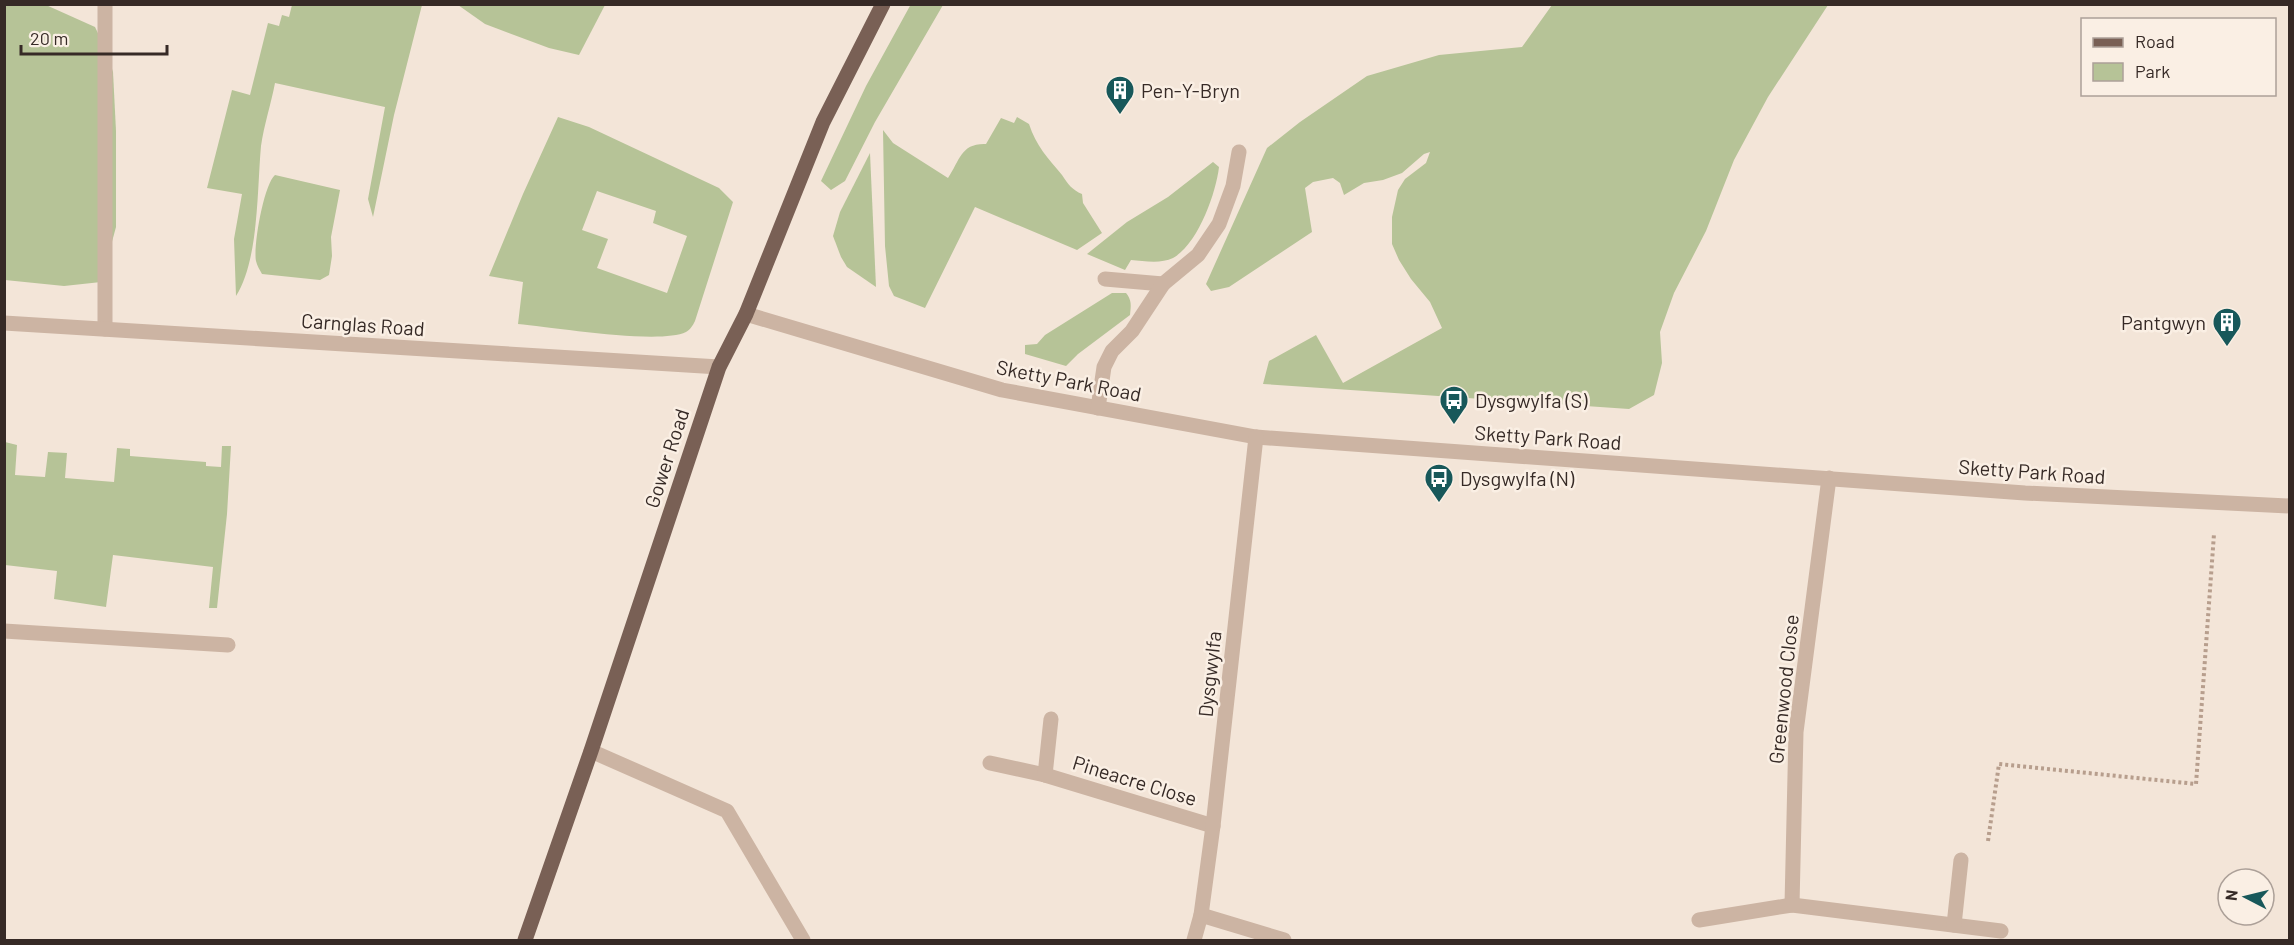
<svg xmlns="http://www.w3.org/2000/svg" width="2294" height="945" viewBox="0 0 2294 945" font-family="Barlow,sans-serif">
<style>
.green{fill:#b6c397;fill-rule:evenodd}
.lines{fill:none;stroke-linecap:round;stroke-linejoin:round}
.path{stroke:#b79e8d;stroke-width:4;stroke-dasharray:3 3;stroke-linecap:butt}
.minor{stroke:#ccb4a3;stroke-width:15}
.major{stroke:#796055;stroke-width:15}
.labels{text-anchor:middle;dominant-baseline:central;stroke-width:5;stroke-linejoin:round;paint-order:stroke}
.poi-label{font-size:20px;fill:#362a26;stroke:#faefe4;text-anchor:start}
.street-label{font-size:20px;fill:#362a26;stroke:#faefe4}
</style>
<rect width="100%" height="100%" fill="#f3e5d8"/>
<g class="green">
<path d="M 911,4 L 943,5 L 875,122 L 845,181 L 831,190 L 821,181 L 866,86 Z"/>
<path d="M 5,5 L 46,5 L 95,27 L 107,52 L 113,72 L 116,131 L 116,227 L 101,282 L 64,286 L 5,280 Z"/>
<path d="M 292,5 L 422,5 L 394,115 L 373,217 L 368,199 L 385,107 L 275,83 C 271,104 264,125 261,146 C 257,189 259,260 236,296 L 234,239 L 242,194 L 207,188 L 232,90 L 250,95 L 268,23 L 279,26 L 282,15 L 289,17 Z"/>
<path d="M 458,5 L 605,5 L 579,55 L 549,48 L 485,24 Z"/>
<path d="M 1552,5 L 1828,5 L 1768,97 L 1734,160 L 1706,231 L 1674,293 L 1660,332 L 1662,363 L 1654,395 L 1629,409 L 1263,384 L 1269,361 L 1316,335 L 1343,383 L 1442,328 L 1430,302 L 1411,279 L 1399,260 L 1392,244 L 1392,217 L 1398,190 L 1405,179 L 1426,163 L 1430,152 L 1424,154 L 1402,173 L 1383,180 L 1364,183 L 1344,195 L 1340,183 L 1333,178 L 1313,182 L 1305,188 L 1312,232 L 1229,287 L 1211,291 L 1206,284 L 1267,148 L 1300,122 L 1367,76 L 1439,55 L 1522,47 Z"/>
<path d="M 558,117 L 589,127 L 719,188 L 733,202 L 695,321 C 693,325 690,330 686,332 C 659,345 553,327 518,324 L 523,282 L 489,276 L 523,194 ZM 597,191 L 656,211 L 653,223 L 687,236 L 667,293 L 597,268 L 608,239 L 582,230 Z"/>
<path d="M 1017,117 L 1029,124 C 1036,146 1048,158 1062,175 C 1068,184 1072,190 1082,194 L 1083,203 L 1102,233 L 1077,250 L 975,207 L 925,308 L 894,296 L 889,286 L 885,246 L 883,130 L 893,143 L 948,178 C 960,160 961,143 986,144 L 1001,118 L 1014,123 Z"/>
<path d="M 870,153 L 876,287 L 847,267 L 841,257 L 833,236 L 840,212 Z"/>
<path d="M 1213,162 L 1219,167 C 1216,193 1198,244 1173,258 C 1161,264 1144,261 1131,260 L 1125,270 L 1087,254 L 1127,222 L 1168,197 Z"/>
<path d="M 275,175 L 340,190 L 331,237 L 332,256 L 329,275 L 320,280 L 262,274 C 260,270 257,266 256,261 C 253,246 264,184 275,175 Z"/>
<path d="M 1112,293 L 1126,293 C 1132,300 1131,306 1130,315 L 1078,354 L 1066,366 L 1025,354 L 1025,345 L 1037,344 L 1045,335 Z"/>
<path d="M 5,442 L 17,445 L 15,475 L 45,477 L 48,452 L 67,453 L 65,478 L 114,482 L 117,448 L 130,449 L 130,456 L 206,462 L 206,466 L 221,467 L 222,446 L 231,446 L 227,514 L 217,608 L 209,608 L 213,567 L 113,555 L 106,607 L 54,599 L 57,571 L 5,565 Z"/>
</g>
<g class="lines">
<path class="path" d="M 1988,841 L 1999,764 L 2196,784 L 2214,534"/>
<g class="minor">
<path d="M 105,4 L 105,329"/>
<path d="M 1105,279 L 1163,284"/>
<path d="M 746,314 L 1002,390 L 1256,437 L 2025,493 L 2290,506"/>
<path d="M 4,323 L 719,367"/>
<path d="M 1098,408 L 1104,367 L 1112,351 L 1132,331 L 1163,284 L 1198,255 L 1219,224 L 1233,186 L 1239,152"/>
<path d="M 4,631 L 228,645"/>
<path d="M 591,751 L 727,811 L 803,940"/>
<path d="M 990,763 L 1045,775 L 1213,826"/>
<path d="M 1045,775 L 1051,719"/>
<path d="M 1792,905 L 1796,732 L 1829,478"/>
<path d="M 1201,915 L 1284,940"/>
<path d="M 1699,920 L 1792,905 L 2001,931"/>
<path d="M 1954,925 L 1961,860"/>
<path d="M 1194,940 L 1201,915 L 1213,826 L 1256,437"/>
</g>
<path class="major" d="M 525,940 L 591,751 L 719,367 L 746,314 L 823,122 L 883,4"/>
</g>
<defs>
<g id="building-pin" transform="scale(1.5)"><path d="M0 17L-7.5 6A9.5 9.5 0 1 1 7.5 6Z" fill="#18585a" stroke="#faefe4"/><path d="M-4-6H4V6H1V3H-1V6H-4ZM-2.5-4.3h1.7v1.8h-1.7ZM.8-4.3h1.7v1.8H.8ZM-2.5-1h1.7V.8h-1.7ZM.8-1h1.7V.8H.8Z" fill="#fff"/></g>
<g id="bus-pin" transform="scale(1.5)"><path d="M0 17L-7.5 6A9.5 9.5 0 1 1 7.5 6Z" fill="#18585a" stroke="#faefe4"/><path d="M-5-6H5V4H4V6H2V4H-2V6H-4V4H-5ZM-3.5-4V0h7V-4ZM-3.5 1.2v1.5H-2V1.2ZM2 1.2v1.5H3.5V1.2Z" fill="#fff"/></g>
</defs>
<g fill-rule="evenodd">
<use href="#building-pin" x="1120" y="90"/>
<use href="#building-pin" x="2227" y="322"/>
<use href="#bus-pin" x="1454" y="400"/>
<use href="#bus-pin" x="1439" y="478"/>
</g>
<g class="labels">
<g class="poi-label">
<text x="1141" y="90">Pen-Y-Bryn</text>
<text x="2206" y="322" text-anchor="end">Pantgwyn</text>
<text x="1475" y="400">Dysgwylfa (S)</text>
<text x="1460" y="478">Dysgwylfa (N)</text>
</g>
<g class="street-label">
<text transform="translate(363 324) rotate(4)">Carnglas Road</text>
<text transform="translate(1069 380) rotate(11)">Sketty Park Road</text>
<text transform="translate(1548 437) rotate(4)">Sketty Park Road</text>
<text transform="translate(666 458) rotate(-72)">Gower Road</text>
<text transform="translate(2032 471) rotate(4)">Sketty Park Road</text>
<text transform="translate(1209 674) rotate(-84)">Dysgwylfa</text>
<text transform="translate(1783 689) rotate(-84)">Greenwood Close</text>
<text transform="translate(1135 780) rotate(17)">Pineacre Close</text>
</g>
</g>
<rect width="2294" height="945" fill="none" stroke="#362a26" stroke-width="12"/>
<rect x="2081" y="18" width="195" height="78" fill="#faefe4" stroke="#aca098" stroke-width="1.5"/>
<rect x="2093" y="38" width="30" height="9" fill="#796055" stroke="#aca098" stroke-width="1.5"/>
<text x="2135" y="48" font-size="18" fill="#362a26">Road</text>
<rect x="2093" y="63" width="30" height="18" fill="#b6c397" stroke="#aca098" stroke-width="1.5"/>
<text x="2135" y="78" font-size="18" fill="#362a26">Park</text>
<g transform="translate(2246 897) rotate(277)"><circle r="28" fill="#faefe4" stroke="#aca098" stroke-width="1.5"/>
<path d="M0-4.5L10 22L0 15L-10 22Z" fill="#18585a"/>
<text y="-9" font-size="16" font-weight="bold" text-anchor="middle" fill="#362a26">N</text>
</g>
<path d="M21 45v9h146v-9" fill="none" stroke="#362a26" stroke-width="3"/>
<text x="30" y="45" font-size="18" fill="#362a26" stroke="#faefe4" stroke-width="4.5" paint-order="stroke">20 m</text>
</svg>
